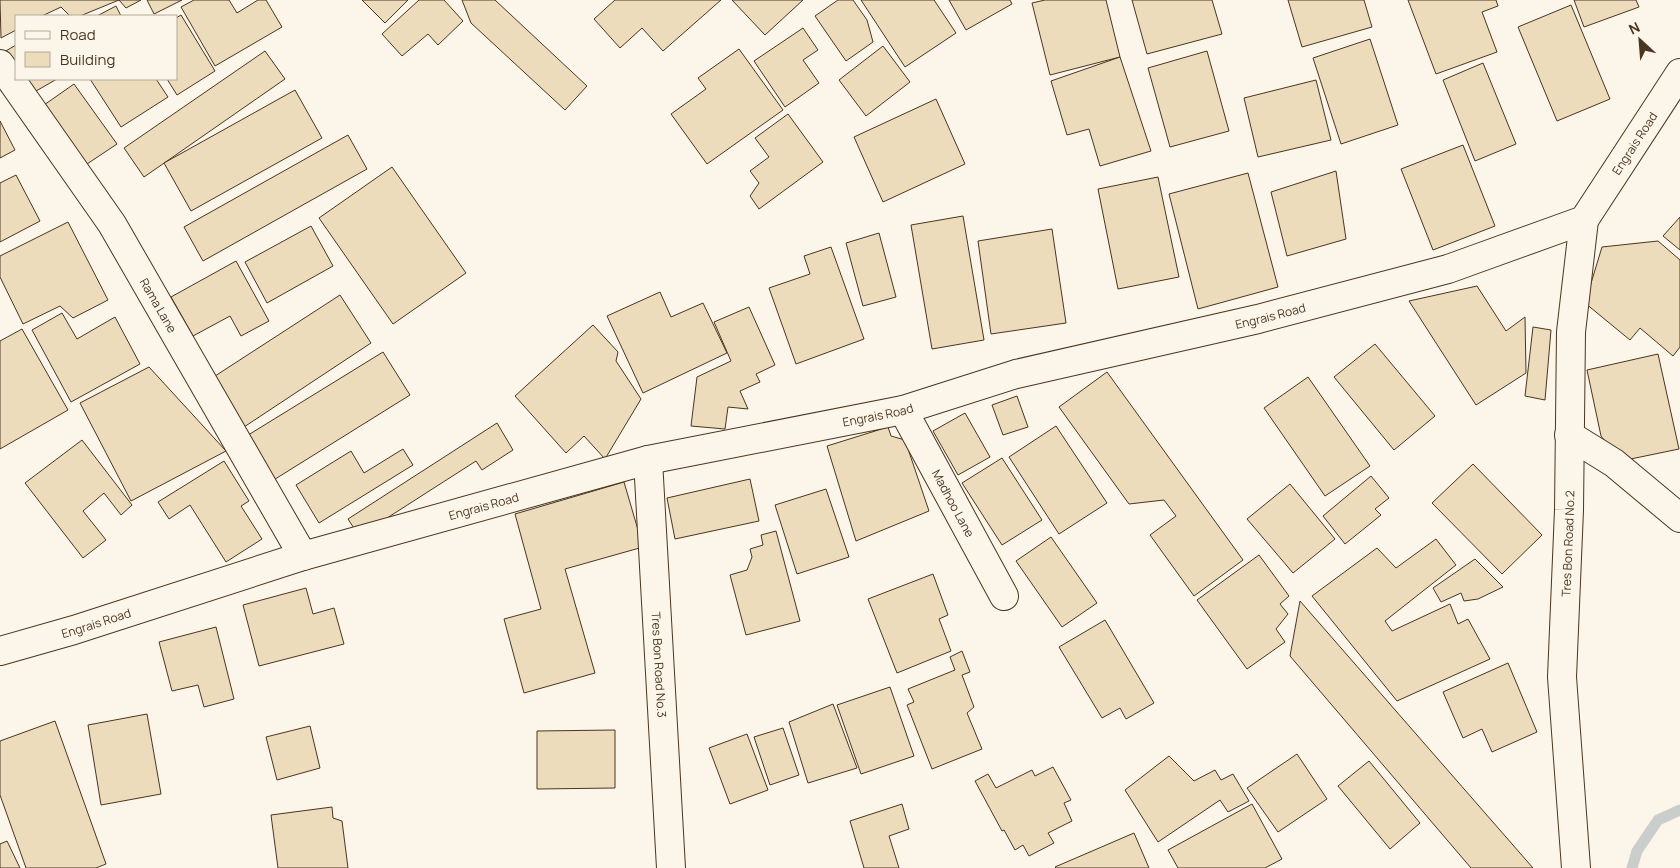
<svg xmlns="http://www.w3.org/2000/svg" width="1680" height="868" viewBox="0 0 1680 868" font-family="Manrope,sans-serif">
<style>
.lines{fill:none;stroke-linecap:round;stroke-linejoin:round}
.stream{stroke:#c9cecd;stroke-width:11}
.building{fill:#ecdcbc;stroke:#4a3520}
.minor-casing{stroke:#4a3520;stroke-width:30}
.minor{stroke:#fbf6e9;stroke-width:28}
.labels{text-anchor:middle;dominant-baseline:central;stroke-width:4;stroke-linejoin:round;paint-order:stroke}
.street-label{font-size:12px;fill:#4a3520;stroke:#fbf6e9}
</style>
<rect width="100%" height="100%" fill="#fbf6e9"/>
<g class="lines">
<path class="stream" d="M 1632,868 L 1637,851 L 1658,820 L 1680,810"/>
</g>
<g class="building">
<path d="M 0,0 L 119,0 L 80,16 L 70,16 L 61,7 L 42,16 L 16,16 L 16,30 L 1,38 Z"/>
<path d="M 119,0 L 141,0 L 126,8 Z"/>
<path d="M 147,0 L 182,0 L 154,14 Z"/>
<path d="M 194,0 L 229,0 L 237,13 L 258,0 L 266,0 L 282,27 L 215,66 L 181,7 Z"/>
<path d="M 362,0 L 408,0 L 385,23 Z"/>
<path d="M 419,0 L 444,0 L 463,21 L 438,45 L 428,34 L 402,56 L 382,34 Z"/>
<path d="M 462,0 L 495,0 L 587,86 L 565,110 L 471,23 Z"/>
<path d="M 615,0 L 721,0 L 663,51 L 642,28 L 620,48 L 594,19 Z"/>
<path d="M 732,0 L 803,0 L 765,35 Z"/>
<path d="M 838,0 L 853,0 L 867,20 L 873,42 L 846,61 L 815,16 Z"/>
<path d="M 861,0 L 934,0 L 956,33 L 905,67 Z"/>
<path d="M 949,0 L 1010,0 L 1012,4 L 966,30 Z"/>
<path d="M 1045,0 L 1106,0 L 1120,57 L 1050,75 L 1032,3 Z"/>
<path d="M 1132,0 L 1212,0 L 1222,34 L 1147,54 Z"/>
<path d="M 1288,0 L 1364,0 L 1372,27 L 1302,47 Z"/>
<path d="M 1408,0 L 1496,0 L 1498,6 L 1482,12 L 1497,52 L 1436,74 Z"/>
<path d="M 1574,0 L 1636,0 L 1639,7 L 1584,27 Z"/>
<path d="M 1571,5 L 1610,99 L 1557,121 L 1518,27 Z"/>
<path d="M 116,6 L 121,16 L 97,16 Z"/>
<path d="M 181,15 L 215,71 L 177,95 L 167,79 L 176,79 L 176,18 Z"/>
<path d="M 803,28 L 818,50 L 803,60 L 819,83 L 785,107 L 754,61 Z"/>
<path d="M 1370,39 L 1398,125 L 1341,144 L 1313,58 Z"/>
<path d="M 16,45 L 16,73 L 4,52 Z"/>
<path d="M 883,46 L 910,82 L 866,116 L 839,80 Z"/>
<path d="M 739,49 L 783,110 L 707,164 L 671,114 L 706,89 L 698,78 Z"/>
<path d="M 265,51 L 285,79 L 144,177 L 124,148 Z"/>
<path d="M 1207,51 L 1229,131 L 1170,147 L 1148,68 Z"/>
<path d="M 1120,57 L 1151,151 L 1100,166 L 1089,129 L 1067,135 L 1051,81 Z"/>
<path d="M 1483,63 L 1516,144 L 1475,161 L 1443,80 Z"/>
<path d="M 19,79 L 57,79 L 29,95 Z"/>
<path d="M 90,79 L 156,79 L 168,97 L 121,127 Z"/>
<path d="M 1316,80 L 1331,140 L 1258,157 L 1244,98 Z"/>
<path d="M 74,84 L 117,144 L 87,164 L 44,105 Z"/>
<path d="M 295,90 L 322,138 L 191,211 L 164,163 Z"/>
<path d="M 936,99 L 965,164 L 883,202 L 854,137 Z"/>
<path d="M 788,114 L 823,162 L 759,209 L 750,196 L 759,183 L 750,171 L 769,157 L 755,138 Z"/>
<path d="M 0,121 L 15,150 L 0,158 Z"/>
<path d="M 348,135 L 367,169 L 203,261 L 184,227 Z"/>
<path d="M 1463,145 L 1495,226 L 1433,250 L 1401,169 Z"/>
<path d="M 392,167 L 466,273 L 393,324 L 319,218 Z"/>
<path d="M 1336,171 L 1346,239 L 1287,256 L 1271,192 Z"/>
<path d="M 1248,173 L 1278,287 L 1198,309 L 1169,194 Z"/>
<path d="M 16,175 L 40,221 L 0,242 L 0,183 Z"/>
<path d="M 1158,177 L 1179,277 L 1118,289 L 1098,189 Z"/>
<path d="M 963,216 L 984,340 L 932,349 L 911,225 Z"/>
<path d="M 1680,217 L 1680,250 L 1663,236 Z"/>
<path d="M 68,222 L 108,300 L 73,318 L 60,306 L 23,324 L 0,277 L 0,256 Z"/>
<path d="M 311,226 L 333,266 L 267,303 L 245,262 Z"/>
<path d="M 1052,229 L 1066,323 L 991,334 L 978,241 Z"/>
<path d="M 879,233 L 896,297 L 863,306 L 846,243 Z"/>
<path d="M 1658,241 L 1680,260 L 1680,347 L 1673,356 L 1640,328 L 1630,340 L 1585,303 L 1602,247 Z"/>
<path d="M 831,247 L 864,339 L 796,364 L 769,288 L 810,274 L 804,256 Z"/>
<path d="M 236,261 L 269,321 L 241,336 L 230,316 L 193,336 L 171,297 Z"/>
<path d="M 1477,286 L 1506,331 L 1525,317 L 1526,373 L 1476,405 L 1409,301 Z"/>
<path d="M 660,292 L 671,317 L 703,303 L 727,353 L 643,393 L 607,316 Z"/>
<path d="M 340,295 L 371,343 L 244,427 L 212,378 Z"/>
<path d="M 749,307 L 775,365 L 756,374 L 760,382 L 740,391 L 748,409 L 728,407 L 725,429 L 691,426 L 697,377 L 731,361 L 714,322 Z"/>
<path d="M 62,313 L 77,339 L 115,317 L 140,364 L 71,402 L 32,330 Z"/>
<path d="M 593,325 L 618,352 L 616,361 L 641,399 L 605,459 L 584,436 L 566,453 L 515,396 Z"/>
<path d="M 1533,327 L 1551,330 L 1545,400 L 1525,396 Z"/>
<path d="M 22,329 L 68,410 L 0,449 L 0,341 Z"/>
<path d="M 1375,344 L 1435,416 L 1394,450 L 1334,377 Z"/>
<path d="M 383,352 L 410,395 L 272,481 L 245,437 Z"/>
<path d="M 1658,354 L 1679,449 L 1621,461 L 1601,436 L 1587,370 Z"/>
<path d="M 149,367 L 226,451 L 131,501 L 80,403 Z"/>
<path d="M 1107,372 L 1243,560 L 1194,596 L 1150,535 L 1176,516 L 1164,500 L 1129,504 L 1059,407 Z"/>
<path d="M 1308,377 L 1370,466 L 1325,496 L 1264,408 Z"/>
<path d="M 1017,396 L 1028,427 L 1003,435 L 992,405 Z"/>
<path d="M 965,413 L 990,457 L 958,475 L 933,431 Z"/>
<path d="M 497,423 L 513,450 L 482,470 L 476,461 L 359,536 L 348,519 Z"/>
<path d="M 1056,426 L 1107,503 L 1059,534 L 1009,457 Z"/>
<path d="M 888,427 L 891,436 L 905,440 L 929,511 L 856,541 L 827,446 Z"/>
<path d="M 82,440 L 132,505 L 121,515 L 104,493 L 83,511 L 106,540 L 83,558 L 25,483 Z"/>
<path d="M 403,449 L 413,465 L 319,523 L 296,485 L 351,451 L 364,473 Z"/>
<path d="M 1002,458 L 1042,520 L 1002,545 L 962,483 Z"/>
<path d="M 224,461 L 249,501 L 241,506 L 262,539 L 226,562 L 190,505 L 169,519 L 158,502 Z"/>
<path d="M 1473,464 L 1542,535 L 1502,574 L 1432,503 Z"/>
<path d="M 1371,476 L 1389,498 L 1375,509 L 1381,515 L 1345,544 L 1323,516 Z"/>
<path d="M 750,479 L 759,521 L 675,539 L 667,498 Z"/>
<path d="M 624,482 L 643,547 L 565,569 L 595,673 L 524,693 L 504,619 L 541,609 L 515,514 Z"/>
<path d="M 1290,484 L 1335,539 L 1293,573 L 1247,519 Z"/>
<path d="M 826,489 L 849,557 L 797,574 L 775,505 Z"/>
<path d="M 776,531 L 800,621 L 746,635 L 730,575 L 747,570 L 752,557 L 750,549 L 763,545 L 761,535 Z"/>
<path d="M 1051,537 L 1097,603 L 1062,627 L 1016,561 Z"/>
<path d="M 1436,539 L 1456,565 L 1385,621 L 1392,631 L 1450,604 L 1458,624 L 1468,619 L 1490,659 L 1397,701 L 1312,596 L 1377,548 L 1396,568 Z"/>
<path d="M 1259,555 L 1289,596 L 1280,604 L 1288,614 L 1276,629 L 1285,642 L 1247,669 L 1197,600 Z"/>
<path d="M 1475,559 L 1503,587 L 1478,599 L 1464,601 L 1461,593 L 1441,602 L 1433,588 Z"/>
<path d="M 933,574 L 948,615 L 939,619 L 951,651 L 897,673 L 868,599 Z"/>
<path d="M 306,588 L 313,614 L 334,608 L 344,644 L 259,666 L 243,605 Z"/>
<path d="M 1300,601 L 1533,868 L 1471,868 L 1290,656 Z"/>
<path d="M 1105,620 L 1154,703 L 1126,719 L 1120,708 L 1102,718 L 1059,647 Z"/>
<path d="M 216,627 L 234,699 L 204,707 L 198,685 L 172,691 L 159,642 Z"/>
<path d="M 962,651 L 970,672 L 962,675 L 974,707 L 967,713 L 982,749 L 932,769 L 907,705 L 914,702 L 908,689 L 955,670 L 950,657 Z"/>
<path d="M 1508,663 L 1537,732 L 1492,752 L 1482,729 L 1463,738 L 1443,692 Z"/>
<path d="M 890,687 L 914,756 L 861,774 L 837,705 Z"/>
<path d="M 833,704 L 857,768 L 808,783 L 789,722 Z"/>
<path d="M 147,714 L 161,794 L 101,805 L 88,725 Z"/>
<path d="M 55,721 L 106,864 L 96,868 L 26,868 L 0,795 L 0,741 Z"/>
<path d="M 310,726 L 320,768 L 277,780 L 266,737 Z"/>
<path d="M 783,728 L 799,775 L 770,785 L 754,737 Z"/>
<path d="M 615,730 L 615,788 L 537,789 L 537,731 Z"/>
<path d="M 747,734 L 768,790 L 730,804 L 709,748 Z"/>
<path d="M 1297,754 L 1327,799 L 1278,832 L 1247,788 Z"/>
<path d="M 1169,756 L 1194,781 L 1215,770 L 1221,780 L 1233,774 L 1249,801 L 1228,812 L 1220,800 L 1158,842 L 1125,790 Z"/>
<path d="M 1369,761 L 1420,823 L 1390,849 L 1338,786 Z"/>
<path d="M 1053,767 L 1071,800 L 1064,803 L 1072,821 L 1048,833 L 1054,843 L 1029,856 L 1023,845 L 1015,850 L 1004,830 L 1002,831 L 975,781 L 988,774 L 996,788 L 1032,770 L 1035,776 Z"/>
<path d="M 902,804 L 909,829 L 889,836 L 899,868 L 864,868 L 850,821 Z"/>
<path d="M 1252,804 L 1282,859 L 1265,868 L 1178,868 L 1168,850 Z"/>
<path d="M 332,807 L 333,818 L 342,821 L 348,868 L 278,868 L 271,815 Z"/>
<path d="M 1134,833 L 1149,868 L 1056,868 L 1055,867 Z"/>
<path d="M 7,841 L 20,868 L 0,868 L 0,844 Z"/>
</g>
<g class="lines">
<g class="minor-casing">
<g id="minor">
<path id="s1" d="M 0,64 L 112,224 L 303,556"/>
<path id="s2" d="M 903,410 L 1004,596"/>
<path d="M 1569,435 L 1614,463 L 1680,518"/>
<path id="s3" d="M 648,460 L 671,868"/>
<path id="s4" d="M 0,651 L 74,630 L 303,556 L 648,460 L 903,410 L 1016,374 L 1258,319 L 1448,269 L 1584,220 L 1680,73"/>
<path id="s5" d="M 1576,868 L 1562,677 L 1569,510 L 1571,332 L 1584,220"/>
</g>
</g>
<use href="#minor" class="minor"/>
</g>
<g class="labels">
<g class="street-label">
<text stroke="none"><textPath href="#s4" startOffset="1735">Engrais Road</textPath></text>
<text stroke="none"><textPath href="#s1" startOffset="289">Rama Lane</textPath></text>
<text stroke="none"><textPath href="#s4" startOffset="1315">Engrais Road</textPath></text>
<text stroke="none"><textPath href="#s4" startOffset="910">Engrais Road</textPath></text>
<text stroke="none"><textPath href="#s2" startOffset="106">Madhoo Lane</textPath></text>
<text stroke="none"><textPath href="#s4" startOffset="505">Engrais Road</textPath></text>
<text stroke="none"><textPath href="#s5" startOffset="325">Tres Bon Road No.2</textPath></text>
<text stroke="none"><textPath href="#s4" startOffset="100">Engrais Road</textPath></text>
<text stroke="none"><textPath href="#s3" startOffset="205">Tres Bon Road No.3</textPath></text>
</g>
</g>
<rect x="15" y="15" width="162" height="65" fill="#fbf6e9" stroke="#b4a999"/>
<rect x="25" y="31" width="25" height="8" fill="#fbf6e9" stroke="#b4a999"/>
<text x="60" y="40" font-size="15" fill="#4a3520">Road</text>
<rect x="25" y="52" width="25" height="15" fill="#ecdcbc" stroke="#b4a999"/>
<text x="60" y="65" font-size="15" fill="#4a3520">Building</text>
<g transform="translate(1640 40) rotate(334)" stroke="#fbf6e9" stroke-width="4" paint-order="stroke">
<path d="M0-4L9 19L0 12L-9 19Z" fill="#4a3520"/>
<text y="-8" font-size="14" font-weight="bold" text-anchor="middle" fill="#4a3520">N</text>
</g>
</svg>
